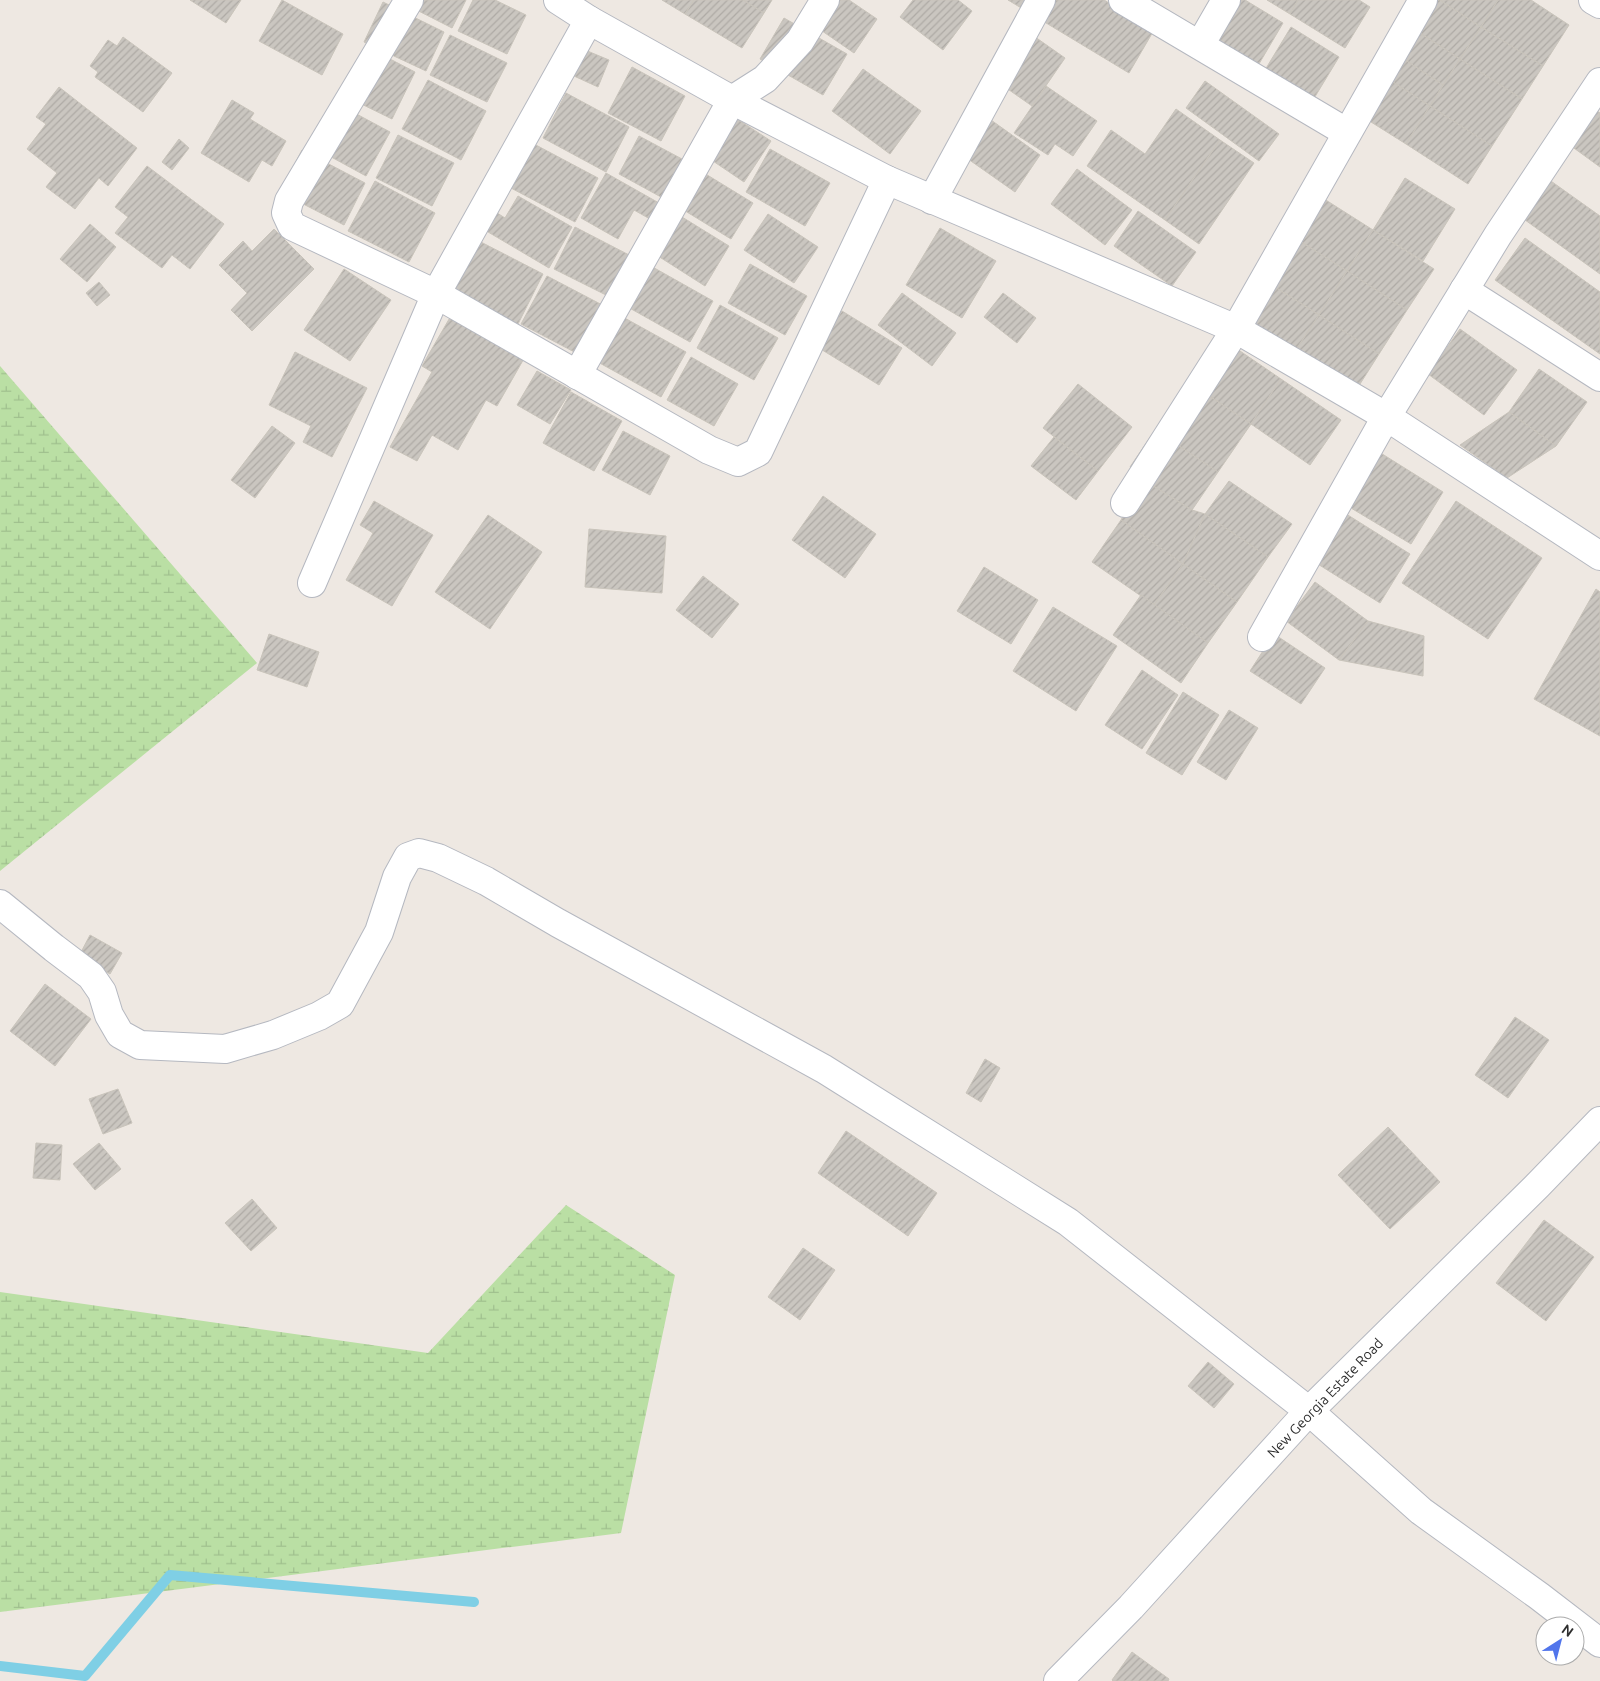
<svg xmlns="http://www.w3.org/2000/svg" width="1600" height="1681" viewBox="0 0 1600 1681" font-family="Ubuntu,sans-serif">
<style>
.wetland{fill:url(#wetland-marsh)}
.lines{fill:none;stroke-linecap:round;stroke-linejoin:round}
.stream{stroke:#7fcfe5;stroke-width:10}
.building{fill:url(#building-hatch);stroke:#c9c4bb}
.minor-casing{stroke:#b5b8c0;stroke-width:30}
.minor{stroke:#fff;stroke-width:28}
.labels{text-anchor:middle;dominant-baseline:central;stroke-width:4;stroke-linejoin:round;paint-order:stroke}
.street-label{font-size:14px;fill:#2e2e2e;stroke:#fff}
</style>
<defs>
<pattern id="wetland-marsh" width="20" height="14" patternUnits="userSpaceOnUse" patternTransform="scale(1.25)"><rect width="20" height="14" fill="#badfa4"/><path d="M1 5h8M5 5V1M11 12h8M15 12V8" fill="none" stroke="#a0c08e"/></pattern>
<pattern id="building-hatch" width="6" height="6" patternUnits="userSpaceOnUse" patternTransform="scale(1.25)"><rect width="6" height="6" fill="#cac6c0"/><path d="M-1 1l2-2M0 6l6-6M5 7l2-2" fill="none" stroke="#aeaaa5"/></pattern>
</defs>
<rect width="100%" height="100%" fill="#eee8e2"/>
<g class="wetland">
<path d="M 0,366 L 257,663 L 0,871 Z"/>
<path d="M 566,1205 L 675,1275 L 621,1533 L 0,1612 L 0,1292 L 428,1353 Z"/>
</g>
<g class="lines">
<path class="stream" d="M 0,1666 L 85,1676 L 170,1575 L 474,1602"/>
</g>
<g class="building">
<path d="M 190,0 L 241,0 L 226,23 Z"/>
<path d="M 282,0 L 343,34 L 322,75 L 259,41 Z"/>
<path d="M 397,0 L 466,0 L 452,28 Z"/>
<path d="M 473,0 L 495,0 L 526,15 L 507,54 L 458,31 Z"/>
<path d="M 662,0 L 694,0 L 685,14 Z"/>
<path d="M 694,0 L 743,0 L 764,13 L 742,48 L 685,14 Z"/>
<path d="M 743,0 L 772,0 L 764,13 Z"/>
<path d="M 809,0 L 849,0 L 877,19 L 854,53 L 799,15 Z"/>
<path d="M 913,0 L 958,0 L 972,11 L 943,50 L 900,17 Z"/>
<path d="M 1008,0 L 1104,0 L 1154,30 L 1129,73 Z"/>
<path d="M 1216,0 L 1245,0 L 1283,23 L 1256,69 L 1196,33 Z"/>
<path d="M 1267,0 L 1298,0 L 1290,14 Z"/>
<path d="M 1298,0 L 1359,0 L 1370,7 L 1345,48 L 1290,14 Z"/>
<path d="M 1422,0 L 1440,0 L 1481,27 L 1460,59 L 1406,24 Z"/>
<path d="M 1440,0 L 1498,0 L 1481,27 Z"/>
<path d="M 1498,0 L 1531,0 L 1569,25 L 1543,66 L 1481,27 Z"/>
<path d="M 383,2 L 444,32 L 426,71 L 364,42 Z"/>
<path d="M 784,18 L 847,54 L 823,95 L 760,59 Z"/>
<path d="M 1406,24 L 1460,59 L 1443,85 L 1390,50 Z"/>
<path d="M 1018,25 L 1065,58 L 1032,106 L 985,73 Z"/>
<path d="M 1291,27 L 1339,57 L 1313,100 L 1265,70 Z"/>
<path d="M 1481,27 L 1543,66 L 1522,99 L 1460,59 Z"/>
<path d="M 450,35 L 507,63 L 487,102 L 430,75 Z"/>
<path d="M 123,37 L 172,73 L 143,112 L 95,77 L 98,72 L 90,66 L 108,40 L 117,46 Z"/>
<path d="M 365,46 L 415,72 L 392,119 L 341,94 Z"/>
<path d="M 585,50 L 609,60 L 598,87 L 574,76 Z"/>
<path d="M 1390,50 L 1443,85 L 1430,106 L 1376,71 Z"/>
<path d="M 1460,59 L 1522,99 L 1492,146 L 1430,106 Z"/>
<path d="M 632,67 L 685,96 L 661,141 L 608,113 Z"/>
<path d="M 863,69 L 921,111 L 890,154 L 832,111 Z"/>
<path d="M 1376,71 L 1430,106 L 1406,144 L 1352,110 Z"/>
<path d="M 428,80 L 486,111 L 461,160 L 402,129 Z"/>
<path d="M 1205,81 L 1279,134 L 1259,161 L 1186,108 Z"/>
<path d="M 1046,86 L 1097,121 L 1073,156 L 1055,144 L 1048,155 L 1014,133 Z"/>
<path d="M 59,87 L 137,148 L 108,186 L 99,178 L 75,209 L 46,187 L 57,173 L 27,149 L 46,124 L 36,117 Z"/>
<path d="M 566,93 L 629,127 L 606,172 L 543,138 Z"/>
<path d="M 232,100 L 254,113 L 250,119 L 286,141 L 272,166 L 262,160 L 249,182 L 201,153 Z"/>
<path d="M 1581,100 L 1600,113 L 1600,167 L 1556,135 Z"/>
<path d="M 336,103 L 390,132 L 366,176 L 313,147 Z"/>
<path d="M 1430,106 L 1492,146 L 1468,184 L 1406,144 Z"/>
<path d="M 1176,109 L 1220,140 L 1165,220 L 1087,166 L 1111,130 L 1145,154 Z"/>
<path d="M 977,110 L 1040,155 L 1015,192 L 951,147 Z"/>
<path d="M 737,119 L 771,141 L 744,182 L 710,159 Z"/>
<path d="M 398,135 L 454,163 L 432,206 L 376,178 Z"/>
<path d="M 639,136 L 682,159 L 661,197 L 619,174 Z"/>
<path d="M 179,139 L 189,148 L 172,170 L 162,162 Z"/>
<path d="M 1220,140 L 1254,163 L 1199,244 L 1165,220 Z"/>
<path d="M 534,144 L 598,178 L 575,222 L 511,188 Z"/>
<path d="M 770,149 L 830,183 L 805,226 L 746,192 Z"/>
<path d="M 302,150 L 365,183 L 344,225 L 280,192 Z"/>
<path d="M 147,166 L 224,224 L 190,269 L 172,255 L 162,268 L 115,233 L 128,217 L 115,207 Z"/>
<path d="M 1077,169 L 1132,210 L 1105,245 L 1051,204 Z"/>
<path d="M 606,173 L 659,203 L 650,219 L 634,210 L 618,239 L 581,218 Z"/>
<path d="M 704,173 L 753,203 L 731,239 L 682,209 Z"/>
<path d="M 1541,174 L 1600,216 L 1600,274 L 1514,212 Z"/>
<path d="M 1405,178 L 1455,209 L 1423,261 L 1373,230 Z"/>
<path d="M 375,181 L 435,213 L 409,262 L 348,231 Z"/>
<path d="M 1310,190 L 1373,230 L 1347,271 L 1284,231 Z"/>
<path d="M 518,196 L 572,227 L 549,268 L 483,229 L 494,211 L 505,218 Z"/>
<path d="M 1138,211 L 1196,252 L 1172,286 L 1114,246 Z"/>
<path d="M 768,214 L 818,247 L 794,283 L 744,250 Z"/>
<path d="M 682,217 L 729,246 L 705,286 L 658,256 Z"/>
<path d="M 90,224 L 116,247 L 87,282 L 60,259 Z"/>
<path d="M 575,227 L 631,256 L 610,297 L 554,269 Z"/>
<path d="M 940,228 L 996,261 L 962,318 L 906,285 Z"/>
<path d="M 274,229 L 314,269 L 252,331 L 231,310 L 247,293 L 219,265 L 243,241 L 252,251 Z"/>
<path d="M 1373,230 L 1434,269 L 1407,310 L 1347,271 Z"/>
<path d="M 1284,231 L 1347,271 L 1319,315 L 1256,275 Z"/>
<path d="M 1525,238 L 1600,292 L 1600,354 L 1495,280 Z"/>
<path d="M 477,240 L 543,274 L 518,324 L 452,291 Z"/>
<path d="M 750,264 L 807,296 L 785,335 L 728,303 Z"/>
<path d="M 649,265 L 713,301 L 690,342 L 626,306 Z"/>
<path d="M 344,269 L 391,300 L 350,361 L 304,330 Z"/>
<path d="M 1347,271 L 1407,310 L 1379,354 L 1319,315 Z"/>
<path d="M 1256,275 L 1319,315 L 1292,356 L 1230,316 Z"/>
<path d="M 547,276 L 608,308 L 582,356 L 521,324 Z"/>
<path d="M 99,282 L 110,295 L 97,306 L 86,293 Z"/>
<path d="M 902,293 L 956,333 L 932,366 L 878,325 Z"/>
<path d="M 1003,293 L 1036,318 L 1017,343 L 984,317 Z"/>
<path d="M 720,305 L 778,338 L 754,380 L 697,348 Z"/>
<path d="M 842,311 L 902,348 L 879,385 L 819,348 Z"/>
<path d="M 452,314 L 526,355 L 497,406 L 486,400 L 458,450 L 432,435 L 417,461 L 390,447 L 432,372 L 422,366 Z"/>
<path d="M 1319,315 L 1379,354 L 1353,395 L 1292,356 Z"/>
<path d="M 621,316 L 686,352 L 661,397 L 596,361 Z"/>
<path d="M 1460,329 L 1517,370 L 1484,415 L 1428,374 Z"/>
<path d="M 1218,336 L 1281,379 L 1251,424 L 1187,381 Z"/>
<path d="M 295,352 L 367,388 L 332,457 L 303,442 L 311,426 L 269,405 Z"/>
<path d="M 691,357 L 738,384 L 714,426 L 667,400 Z"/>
<path d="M 1539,369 L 1587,402 L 1556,446 L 1509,412 Z"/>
<path d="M 537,371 L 571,390 L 550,424 L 517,405 Z"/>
<path d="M 1281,379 L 1341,420 L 1310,465 L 1251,424 Z"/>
<path d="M 1187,381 L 1251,424 L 1218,472 L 1155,430 Z"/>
<path d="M 1078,384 L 1132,427 L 1098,471 L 1043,428 Z"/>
<path d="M 571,392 L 622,421 L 594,471 L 543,443 Z"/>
<path d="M 1509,412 L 1556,446 L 1507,478 L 1460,445 Z"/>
<path d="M 272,426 L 295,443 L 255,498 L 231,480 Z"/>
<path d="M 1155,430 L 1218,472 L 1192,510 L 1142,479 L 1130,467 Z"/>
<path d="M 623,431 L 670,456 L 650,495 L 602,470 Z"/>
<path d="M 1054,437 L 1098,471 L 1076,500 L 1031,466 Z"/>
<path d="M 1379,452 L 1443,492 L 1411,544 L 1346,505 Z"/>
<path d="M 1142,479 L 1192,510 L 1205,514 L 1183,564 L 1121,520 Z"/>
<path d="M 1229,481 L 1292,524 L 1268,557 L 1205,514 Z"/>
<path d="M 823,496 L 876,534 L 845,578 L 792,540 Z"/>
<path d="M 374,501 L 433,535 L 392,606 L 346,580 L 373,533 L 360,525 Z"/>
<path d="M 1456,501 L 1542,558 L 1488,639 L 1402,583 Z"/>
<path d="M 1343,512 L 1410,554 L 1380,603 L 1313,561 Z"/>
<path d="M 1205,514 L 1268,557 L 1237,602 L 1183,564 Z"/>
<path d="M 488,515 L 542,552 L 490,629 L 435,592 Z"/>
<path d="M 1121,520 L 1183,564 L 1154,605 L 1092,562 Z"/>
<path d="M 589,529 L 666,536 L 662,593 L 585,587 Z"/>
<path d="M 1183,564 L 1237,602 L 1208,643 L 1154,605 Z"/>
<path d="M 984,567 L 1038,600 L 1011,644 L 957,611 Z"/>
<path d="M 703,576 L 739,604 L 712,638 L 676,610 Z"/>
<path d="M 1315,582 L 1368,621 L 1339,660 L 1286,621 Z"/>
<path d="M 1596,589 L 1600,592 L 1600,736 L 1534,699 Z"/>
<path d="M 1141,595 L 1208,643 L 1181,683 L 1113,635 Z"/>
<path d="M 1053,607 L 1117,646 L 1076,711 L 1013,671 Z"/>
<path d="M 1368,621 L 1424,636 L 1423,676 L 1339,660 Z"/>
<path d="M 269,634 L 319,652 L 307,687 L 257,670 Z"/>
<path d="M 1274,634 L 1325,668 L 1301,704 L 1250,671 Z"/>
<path d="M 1142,670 L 1178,695 L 1142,749 L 1105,725 Z"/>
<path d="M 1183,692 L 1219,715 L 1182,775 L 1146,753 Z"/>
<path d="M 1229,710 L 1258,728 L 1226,780 L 1197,762 Z"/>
<path d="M 90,935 L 122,953 L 110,974 L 79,956 Z"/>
<path d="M 45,984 L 91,1019 L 55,1066 L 10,1031 Z"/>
<path d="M 1515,1017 L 1549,1040 L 1508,1098 L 1475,1075 Z"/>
<path d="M 985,1059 L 1000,1068 L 981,1102 L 966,1093 Z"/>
<path d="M 118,1089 L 132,1123 L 103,1134 L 89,1099 Z"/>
<path d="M 1388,1127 L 1440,1182 L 1390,1229 L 1338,1175 Z"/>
<path d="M 846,1131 L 937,1193 L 908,1236 L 818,1173 Z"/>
<path d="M 36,1143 L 62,1145 L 60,1180 L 33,1178 Z"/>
<path d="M 99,1143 L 121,1169 L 95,1190 L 73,1164 Z"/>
<path d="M 252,1199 L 277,1228 L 251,1251 L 225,1223 Z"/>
<path d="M 1544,1220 L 1594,1257 L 1546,1321 L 1496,1283 Z"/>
<path d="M 803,1248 L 835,1270 L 800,1320 L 768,1297 Z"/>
<path d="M 1208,1362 L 1234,1384 L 1214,1408 L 1188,1386 Z"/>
<path d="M 1132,1652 L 1169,1679 L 1168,1681 L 1113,1681 L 1112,1680 Z"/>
</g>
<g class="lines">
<g class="minor-casing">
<g id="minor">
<path d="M 409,0 L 289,201 L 286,213 L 292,226 L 436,294 L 709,450 L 738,462 L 758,452 L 887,180"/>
<path d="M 558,0 L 589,20 L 732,100 L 887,180 L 1236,329 L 1387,417 L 1600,556"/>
<path d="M 1123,0 L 1346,132"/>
<path d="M 1593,0 L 1600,4"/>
<path d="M 1200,45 L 1226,0"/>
<path d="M 932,200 L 1041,0"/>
<path d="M 1464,290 L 1600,377"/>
<path d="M 577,375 L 732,100 L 765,79 L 800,41 L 825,0"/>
<path d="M 1125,503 L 1236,329 L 1423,0"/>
<path d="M 312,583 L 436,294 L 589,20"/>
<path d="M 1262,637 L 1382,424 L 1498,235 L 1600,82"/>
<path d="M 0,904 L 54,948 L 91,976 L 102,992 L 109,1015 L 120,1034 L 140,1045 L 225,1049 L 273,1035 L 319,1016 L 340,1004 L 379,932 L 397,877 L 408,857 L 419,853 L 438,858 L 486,881 L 558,923 L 824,1069 L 1068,1222 L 1309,1411 L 1421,1511 L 1539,1596 L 1600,1643"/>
<path d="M 1058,1681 L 1131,1607 L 1309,1411 L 1538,1185 L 1600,1121"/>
</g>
</g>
<use href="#minor" class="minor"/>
</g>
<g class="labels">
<g class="street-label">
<text transform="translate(1325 1398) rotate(-46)">New Georgia Estate Road</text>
</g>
</g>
<g transform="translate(1560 1641) rotate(36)"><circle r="24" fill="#ffffff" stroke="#ababab"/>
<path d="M0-4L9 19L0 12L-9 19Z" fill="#5175eb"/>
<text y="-8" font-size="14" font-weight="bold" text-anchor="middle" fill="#2e2e2e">N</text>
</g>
</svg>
